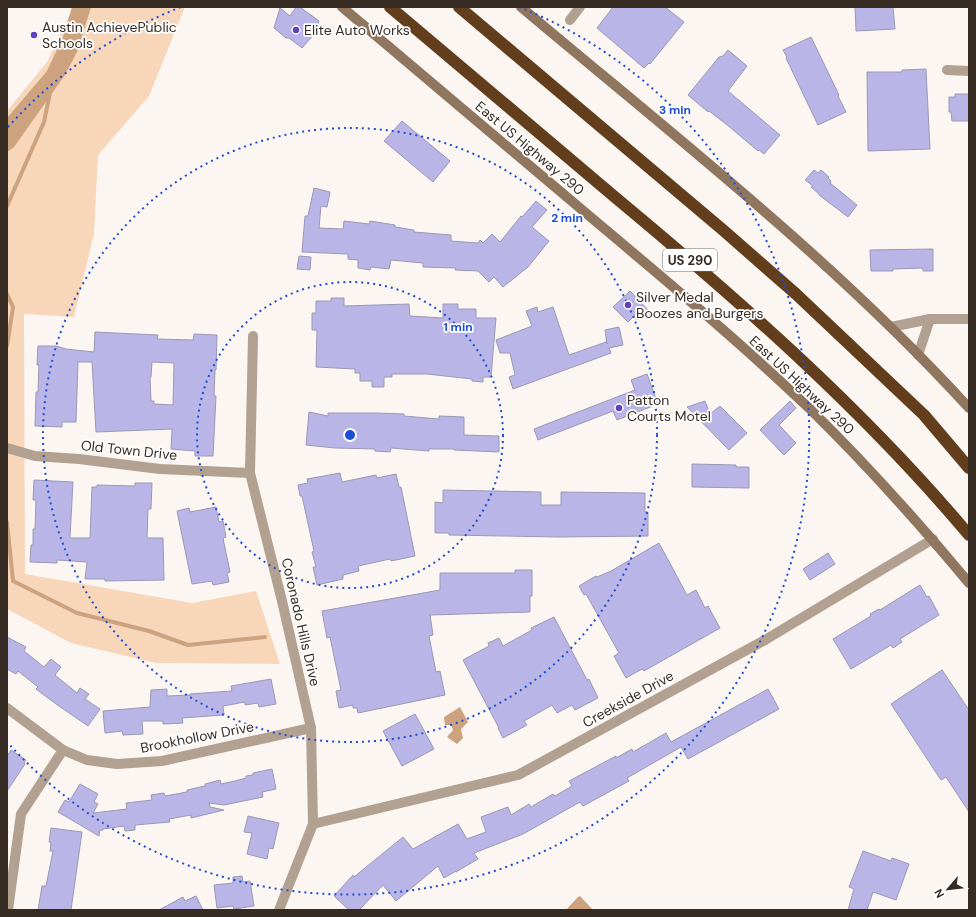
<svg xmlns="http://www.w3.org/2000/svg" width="976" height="917" viewBox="0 0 976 917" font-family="'DM Sans',sans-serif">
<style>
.green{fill:#f7d6ba}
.water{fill:#cca27f}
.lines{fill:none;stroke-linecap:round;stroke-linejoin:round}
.stream{stroke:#cca27f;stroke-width:4}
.building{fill:#b9b5e6;stroke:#9b98b4;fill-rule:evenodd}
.street{stroke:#b2a090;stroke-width:10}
.secondary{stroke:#90765f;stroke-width:10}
.highway{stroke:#623e1c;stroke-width:12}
.ring{fill:none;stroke:#1d4ed8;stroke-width:2;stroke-dasharray:2 4}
.poi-dot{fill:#5f42bb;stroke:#fff;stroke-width:1.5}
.labels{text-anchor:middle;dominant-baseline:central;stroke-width:3.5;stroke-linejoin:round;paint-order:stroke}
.shield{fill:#fff;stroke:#726b66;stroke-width:1}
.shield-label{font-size:13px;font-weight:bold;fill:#362c24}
.poi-label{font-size:14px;fill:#362c24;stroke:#fff;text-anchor:start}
.street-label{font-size:14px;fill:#362c24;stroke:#fff}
.centre{fill:#1d4ed8;stroke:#fff;stroke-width:2}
.ring-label{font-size:12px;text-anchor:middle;font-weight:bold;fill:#1d4ed8;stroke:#fff;stroke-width:3.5;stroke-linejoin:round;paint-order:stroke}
</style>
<rect width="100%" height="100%" fill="#fcf6f2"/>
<path class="green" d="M 74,7 L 185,7 L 149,96 L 98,155 L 94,234 L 74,317 L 24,314 L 25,574 L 192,603 L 256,591 L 280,664 L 156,663 L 71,643 L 7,609 L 7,111 L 47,62 Z"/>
<g class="water">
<path d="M 72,7 L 91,7 L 77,52 L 65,75 L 14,147 L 7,152 L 7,118 L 47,71 L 63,37 Z"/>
<path d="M 460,707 L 468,722 L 461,729 L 463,738 L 457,744 L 447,737 L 453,730 L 451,725 L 445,725 L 444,717 Z"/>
<path d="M 580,896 L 593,910 L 566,910 L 578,897 Z"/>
</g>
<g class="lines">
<g class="stream">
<path d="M 7,206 L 44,122 L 50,93"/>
<path d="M 7,294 L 13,307 L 7,346"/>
<path d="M 7,522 L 13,581 L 77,613 L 149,631 L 188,645 L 265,637"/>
</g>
</g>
<g class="building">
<path d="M 296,7 L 300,7 L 319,21 L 315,33 L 302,48 L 289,38 L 286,38 L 274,28 L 280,8 L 290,16 Z"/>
<path d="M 613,7 L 665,7 L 684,22 L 650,64 L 649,63 L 644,68 L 597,28 Z"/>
<path d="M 855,7 L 893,7 L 895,29 L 856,31 Z"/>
<path d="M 811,37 L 839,95 L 838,96 L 846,112 L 818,125 L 786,58 L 787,57 L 783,50 Z"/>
<path d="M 728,50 L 747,66 L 728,91 L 780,135 L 764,154 L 759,150 L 758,151 L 726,124 L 709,111 L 708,112 L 688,95 L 719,57 L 723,56 Z"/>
<path d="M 926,69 L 930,149 L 868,151 L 867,72 L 902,72 L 902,70 Z"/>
<path d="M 955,94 L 969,94 L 969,121 L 952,121 L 951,112 L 949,112 L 949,97 L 955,97 Z"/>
<path d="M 402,121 L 450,161 L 433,182 L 384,141 Z"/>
<path d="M 814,170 L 818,173 L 821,170 L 829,177 L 828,178 L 831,181 L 830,183 L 857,205 L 848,217 L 819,195 L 819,194 L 811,187 L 813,186 L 805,180 Z"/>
<path d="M 314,188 L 330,192 L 327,207 L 321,206 L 319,228 L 343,229 L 344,221 L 369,224 L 370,221 L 395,225 L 395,227 L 414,230 L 414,232 L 451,235 L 451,241 L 478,243 L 480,240 L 483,243 L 492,234 L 500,242 L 521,216 L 522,217 L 536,201 L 547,210 L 532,227 L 549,241 L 528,267 L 503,287 L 494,277 L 489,282 L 478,271 L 455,270 L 456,268 L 423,267 L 423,263 L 391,260 L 389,269 L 371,267 L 370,270 L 358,268 L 358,260 L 348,259 L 348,254 L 302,252 L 305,216 L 308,216 Z"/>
<path d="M 933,249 L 933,271 L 923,271 L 923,268 L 893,269 L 893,271 L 871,271 L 870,250 Z"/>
<path d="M 299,256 L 311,257 L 310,270 L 297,269 Z"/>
<path d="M 630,291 L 648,310 L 637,320 L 634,316 L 628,322 L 613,307 Z"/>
<path d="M 331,298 L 344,298 L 344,306 L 409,304 L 410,316 L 443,318 L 443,304 L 458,304 L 458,309 L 476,309 L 476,318 L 496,318 L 491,377 L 483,377 L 483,382 L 472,381 L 472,379 L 427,374 L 392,374 L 392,377 L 384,377 L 384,387 L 372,387 L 372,381 L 360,381 L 360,373 L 355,373 L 355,369 L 316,367 L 317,330 L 312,330 L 312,313 L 316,313 L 316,301 L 331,301 Z"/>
<path d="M 537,307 L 538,312 L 553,307 L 569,355 L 606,342 L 607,344 L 605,330 L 619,327 L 623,345 L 609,348 L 611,353 L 513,389 L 509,377 L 515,375 L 510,353 L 500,353 L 496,340 L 532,326 L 526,311 Z"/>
<path d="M 95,332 L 158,335 L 157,339 L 193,340 L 194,334 L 217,335 L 216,370 L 215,370 L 214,396 L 216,396 L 213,456 L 195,456 L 195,451 L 171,449 L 172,429 L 96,432 L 92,362 L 78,362 L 76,422 L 62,422 L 62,427 L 35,426 L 36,392 L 38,392 L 39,365 L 37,365 L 38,346 L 56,346 L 66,349 L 94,352 ZM 152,362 L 174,363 L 173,405 L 154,404 L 154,401 L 151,401 L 150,377 L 151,377 Z"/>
<path d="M 647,374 L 658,404 L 617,420 L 613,411 L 538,440 L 534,429 L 635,390 L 631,380 Z"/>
<path d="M 705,401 L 710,414 L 720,406 L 747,433 L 729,450 L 687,407 Z"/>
<path d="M 790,401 L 796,408 L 779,425 L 796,443 L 784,455 L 760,430 Z"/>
<path d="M 309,412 L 328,416 L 328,413 L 376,413 L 404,414 L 404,416 L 439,419 L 439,416 L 464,417 L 464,435 L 499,436 L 499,452 L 454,450 L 454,449 L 429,449 L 429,451 L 391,448 L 390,452 L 375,451 L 375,449 L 335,448 L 306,445 Z"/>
<path d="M 692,464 L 736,465 L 736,467 L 749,467 L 749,488 L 692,487 Z"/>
<path d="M 340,473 L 342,482 L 376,475 L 377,478 L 396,474 L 399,487 L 401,487 L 415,556 L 391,561 L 390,559 L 358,566 L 359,571 L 343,575 L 343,579 L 317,585 L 313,567 L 316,567 L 312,552 L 314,551 L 302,496 L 300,496 L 298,485 L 308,483 L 307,479 Z"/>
<path d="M 34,480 L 73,482 L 70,538 L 90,538 L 92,487 L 97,487 L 97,485 L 135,486 L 135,483 L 152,483 L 151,509 L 148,509 L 147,538 L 163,538 L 164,580 L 105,581 L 105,579 L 85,579 L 87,562 L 57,560 L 57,563 L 30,562 L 31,545 L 33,545 L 33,529 L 35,529 L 36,500 L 33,500 Z"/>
<path d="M 443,490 L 541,492 L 541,505 L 561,505 L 561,492 L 645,493 L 645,512 L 648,512 L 648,536 L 559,537 L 449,535 L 449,533 L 435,533 L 435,502 L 443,503 Z"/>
<path d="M 216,507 L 219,522 L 223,521 L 226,537 L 223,538 L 230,572 L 227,573 L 229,582 L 213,585 L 212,581 L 192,584 L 177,511 L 189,508 L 190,512 Z"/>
<path d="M 659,543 L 687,595 L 696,590 L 705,608 L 708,606 L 720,628 L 644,671 L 642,669 L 626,678 L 614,656 L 619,653 L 586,594 L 584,595 L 579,586 L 596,576 L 597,577 L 611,571 Z"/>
<path d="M 828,553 L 835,564 L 810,580 L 803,569 Z"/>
<path d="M 515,570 L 532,570 L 532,596 L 530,596 L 530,612 L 430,615 L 433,635 L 429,636 L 436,672 L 440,671 L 445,695 L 358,713 L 357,708 L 353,708 L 353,705 L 339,708 L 336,691 L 341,690 L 330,637 L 327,638 L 322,611 L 440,590 L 440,573 L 515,573 Z"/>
<path d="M 920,585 L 927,597 L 929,596 L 939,615 L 900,639 L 902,642 L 893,648 L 891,645 L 851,669 L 833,639 L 871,616 L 870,614 L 879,609 L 880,610 Z"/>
<path d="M 554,617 L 587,680 L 589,679 L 598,698 L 575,710 L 572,705 L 557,713 L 552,705 L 524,721 L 527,725 L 503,738 L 498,728 L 499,728 L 463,660 L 489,646 L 488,643 L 499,638 L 503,646 L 532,630 L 531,628 Z"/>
<path d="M 7,637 L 26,647 L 24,651 L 44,667 L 51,659 L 61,667 L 55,675 L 77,693 L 80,688 L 89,694 L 85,699 L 100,709 L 88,726 L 56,704 L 36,689 L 38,687 L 18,671 L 16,674 L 7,669 Z"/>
<path d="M 942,670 L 969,710 L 969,812 L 946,777 L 941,780 L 891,704 Z"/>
<path d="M 271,679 L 276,704 L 259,707 L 258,703 L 245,705 L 245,702 L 223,706 L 224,715 L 182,718 L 183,723 L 163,724 L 163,721 L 142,721 L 143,734 L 123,735 L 122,731 L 105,733 L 103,711 L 150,707 L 151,690 L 167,689 L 167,696 L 190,695 L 190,694 L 232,691 L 231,686 Z"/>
<path d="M 768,689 L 779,709 L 688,759 L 681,747 L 627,778 L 629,781 L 583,806 L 580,802 L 523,834 L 474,853 L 478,859 L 456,872 L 456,871 L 444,878 L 438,866 L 396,901 L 383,885 L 359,910 L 349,910 L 334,896 L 353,875 L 354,877 L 403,837 L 413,849 L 458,824 L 467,839 L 486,832 L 481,817 L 508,807 L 511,815 L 529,804 L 531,807 L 553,794 L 555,796 L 572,786 L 569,781 L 616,756 L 616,758 L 632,749 L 633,752 L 666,733 L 671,742 Z"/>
<path d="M 415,714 L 434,749 L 402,766 L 383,731 Z"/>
<path d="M 11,750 L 26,760 L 24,763 L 25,764 L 7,791 L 7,756 Z"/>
<path d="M 272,769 L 276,789 L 262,792 L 263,797 L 224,805 L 209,803 L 210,807 L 224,810 L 191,818 L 191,815 L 169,819 L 170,822 L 135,825 L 135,830 L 125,831 L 124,826 L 103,829 L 103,830 L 100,830 L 99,836 L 58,812 L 65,800 L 69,802 L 80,784 L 98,794 L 94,802 L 98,804 L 93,813 L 127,809 L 126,803 L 152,800 L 151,795 L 164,793 L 165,796 L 187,792 L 187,790 L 205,786 L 205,784 L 220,780 L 221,784 L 235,781 L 246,778 L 246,776 L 253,775 L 253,773 Z"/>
<path d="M 248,816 L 279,823 L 273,849 L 269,848 L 267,859 L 247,854 L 252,833 L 244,832 Z"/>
<path d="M 51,828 L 82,832 L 71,910 L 38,910 L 42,886 L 46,886 L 53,851 L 50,851 L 51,843 L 49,842 Z"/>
<path d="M 863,851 L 891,861 L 892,858 L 909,864 L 896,900 L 873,892 L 867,910 L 848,910 L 854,889 L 849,887 Z"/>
<path d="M 242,876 L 243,882 L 250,881 L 254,906 L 234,909 L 233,906 L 217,908 L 214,885 L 233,883 L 233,877 Z"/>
<path d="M 196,896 L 203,910 L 159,910 L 183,897 L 185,901 Z"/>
</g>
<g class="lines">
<g class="street">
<path d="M 570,20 L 580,7"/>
<path d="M 947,70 L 969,71"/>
<path d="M 891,327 L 930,319 L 969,319"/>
<path d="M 253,336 L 250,473 L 282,601 L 311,728 L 313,824 L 279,910"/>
<path d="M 918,355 L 930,319"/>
<path d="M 7,448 L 35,456 L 79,459 L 160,469 L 250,473"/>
<path d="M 7,708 L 63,750 L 87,760 L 117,764 L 162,761 L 311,728"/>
<path d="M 313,824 L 518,775 L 765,640 L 933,539"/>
<path d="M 8,910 L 21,814 L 63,750"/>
</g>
<g class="secondary">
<path d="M 342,7 C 424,76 506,145 587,214 C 663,278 739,341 810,409 C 866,464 919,523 969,583"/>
<path d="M 521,7 C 674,136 834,260 969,408"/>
</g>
<g class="highway">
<path d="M 390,7 C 465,71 541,134 616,198 C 741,302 864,410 969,535"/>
<path d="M 459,7 L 723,230 L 796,294 L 924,415 L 969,468"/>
</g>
</g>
<g class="ring">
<circle cx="350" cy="435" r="153"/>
<circle cx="350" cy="435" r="307"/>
<path d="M8 127A460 460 0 0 1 181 7M519 7A460 460 0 1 1 8 743"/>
</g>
<g class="poi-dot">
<circle cx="296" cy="30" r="4"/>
<circle cx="34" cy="35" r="4"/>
<circle cx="628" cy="305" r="4"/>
<circle cx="619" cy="408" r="4"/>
</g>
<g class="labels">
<rect class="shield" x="663" y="249" width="54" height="22" rx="3"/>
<g class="shield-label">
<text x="690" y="260">US 290</text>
</g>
<g class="poi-label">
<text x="42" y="27">Austin AchievePublic<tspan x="42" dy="16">Schools</tspan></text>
<text x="304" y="30">Elite Auto Works</text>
<text x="636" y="297">Silver Medal<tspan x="636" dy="16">Boozes and Burgers</tspan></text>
<text x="627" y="400">Patton<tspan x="627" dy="16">Courts Motel</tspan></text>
</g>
<g class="street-label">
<text transform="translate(530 148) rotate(40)">East US Highway 290</text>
<text transform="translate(802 385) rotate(43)">East US Highway 290</text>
<text transform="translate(129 450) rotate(6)">Old Town Drive</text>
<text transform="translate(301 622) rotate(77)">Coronado Hills Drive</text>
<text transform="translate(628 699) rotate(-29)">Creekside Drive</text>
<text transform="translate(197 737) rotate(-11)">Brookhollow Drive</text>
</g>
</g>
<circle cx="350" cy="435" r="6" class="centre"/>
<g class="ring-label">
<text x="675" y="114">3 min</text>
<text x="567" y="222">2 min</text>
<text x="458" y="331">1 min</text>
</g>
<rect width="976" height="917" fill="none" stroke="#362c24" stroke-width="16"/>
<g transform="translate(948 889) rotate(242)" stroke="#ffffff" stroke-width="3" paint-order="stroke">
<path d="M0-3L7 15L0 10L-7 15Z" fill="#362c24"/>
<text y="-6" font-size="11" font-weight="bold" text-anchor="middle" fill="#362c24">N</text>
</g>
</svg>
